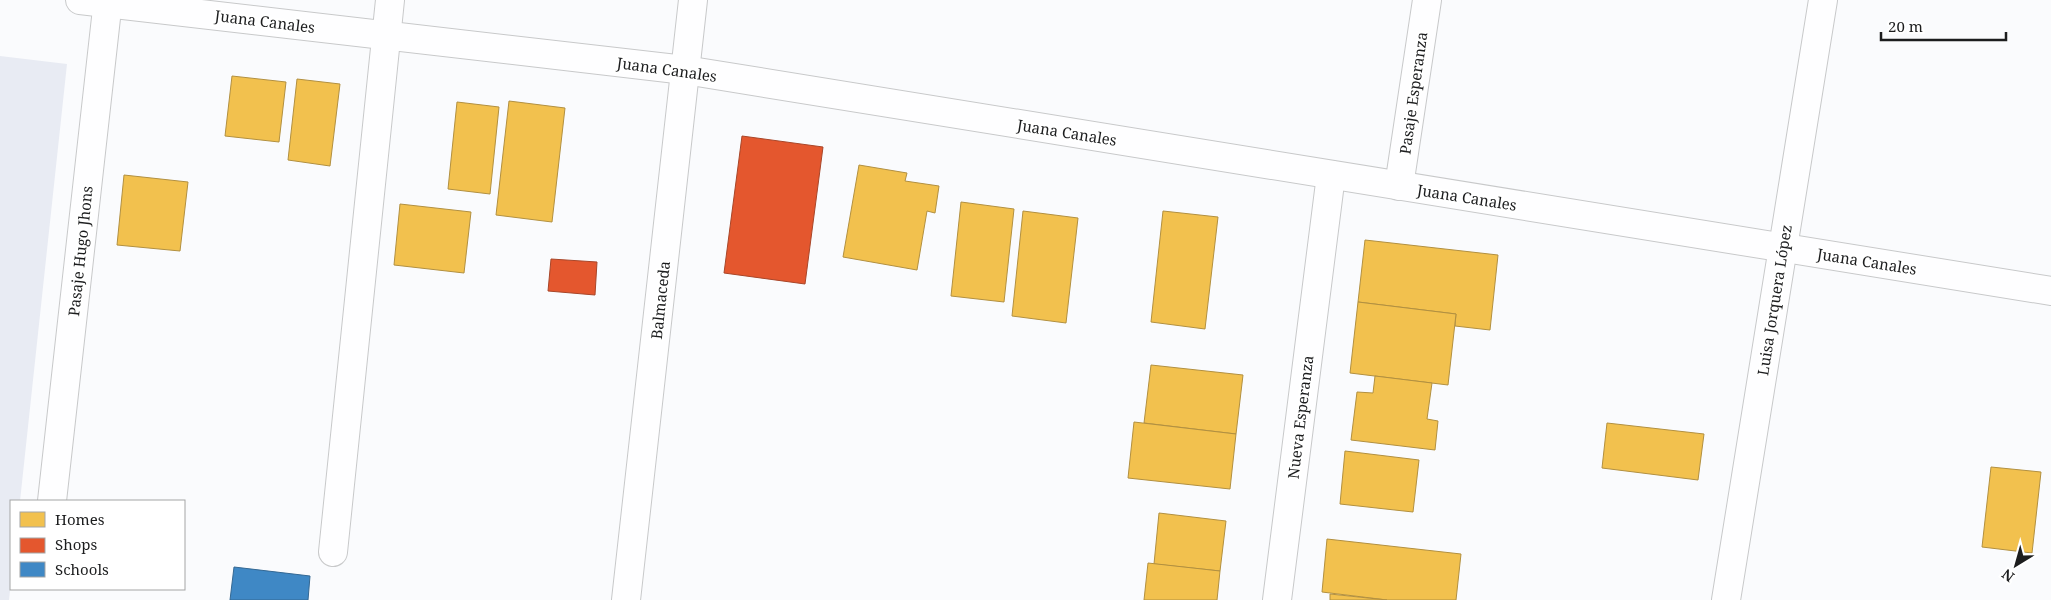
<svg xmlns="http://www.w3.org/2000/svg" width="2051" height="600" viewBox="0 0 2051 600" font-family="'Noto Serif',serif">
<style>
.built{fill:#e8ebf3}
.homes{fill:#f2c14e;stroke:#b29040}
.shops{fill:#e4572e;stroke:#a84629}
.schools{fill:#3f88c5;stroke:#346893}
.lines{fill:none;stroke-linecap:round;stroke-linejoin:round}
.minor-casing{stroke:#c8c9ca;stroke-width:30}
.minor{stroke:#fefeff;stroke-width:28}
.labels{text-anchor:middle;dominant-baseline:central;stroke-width:5;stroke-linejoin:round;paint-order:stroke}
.street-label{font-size:15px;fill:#1c1d1e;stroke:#fff}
</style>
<rect width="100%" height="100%" fill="#fafbfd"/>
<path class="built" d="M 0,56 L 67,64 L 20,501 L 11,501 L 11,581 L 9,600 L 0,600 Z"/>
<g class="homes">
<path d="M 232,76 L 286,82 L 279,142 L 225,136 Z"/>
<path d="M 297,79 L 340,84 L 330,166 L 288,160 Z"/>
<path d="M 509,101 L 565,108 L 552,222 L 496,215 Z"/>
<path d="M 457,102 L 499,107 L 490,194 L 448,189 Z"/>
<path d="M 859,165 L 907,173 L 905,181 L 939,186 L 935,213 L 927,211 L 917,270 L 843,257 Z"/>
<path d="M 124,175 L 188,182 L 180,251 L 117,245 Z"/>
<path d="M 961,202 L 1014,209 L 1004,302 L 951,296 Z"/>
<path d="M 400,204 L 471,212 L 464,273 L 394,265 Z"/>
<path d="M 1023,211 L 1078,218 L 1066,323 L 1012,316 Z"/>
<path d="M 1163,211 L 1218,217 L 1205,329 L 1151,322 Z"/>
<path d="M 1365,240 L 1498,255 L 1490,330 L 1455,326 L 1456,314 L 1358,302 Z"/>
<path d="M 1358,302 L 1456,314 L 1448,385 L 1350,373 Z"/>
<path d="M 1151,365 L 1243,375 L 1236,434 L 1144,423 Z"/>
<path d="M 1375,376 L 1432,383 L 1427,419 L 1438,421 L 1435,450 L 1351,440 L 1357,392 L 1373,393 Z"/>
<path d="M 1134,422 L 1236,434 L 1230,489 L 1128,478 Z"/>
<path d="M 1607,423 L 1704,434 L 1698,480 L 1602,468 Z"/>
<path d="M 1345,451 L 1419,460 L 1413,512 L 1340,504 Z"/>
<path d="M 1991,467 L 2041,472 L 2032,553 L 1982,547 Z"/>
<path d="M 1159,513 L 1226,521 L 1220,571 L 1154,564 Z"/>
<path d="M 1327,539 L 1461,554 L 1456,600 L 1387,600 L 1322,592 Z"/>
<path d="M 1148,563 L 1220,571 L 1217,600 L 1144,600 Z"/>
<path d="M 1330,594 L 1387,600 L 1330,600 Z"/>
</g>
<g class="shops">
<path d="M 742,136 L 823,147 L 805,284 L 724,273 Z"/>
<path d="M 551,259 L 597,262 L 595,295 L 548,291 Z"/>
</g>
<path class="schools" d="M 234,567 L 310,576 L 308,600 L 230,600 Z"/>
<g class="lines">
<g class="minor-casing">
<g id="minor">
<path d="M 80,0 L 685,70 L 2051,291"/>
<path d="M 1399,186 L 1427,0"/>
<path d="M 52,501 L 108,0"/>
<path d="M 333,552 L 390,0"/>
<path d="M 626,600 L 693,0"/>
<path d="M 1277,600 L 1331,175"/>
<path d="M 1726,600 L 1823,0"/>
</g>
</g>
<use href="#minor" class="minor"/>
</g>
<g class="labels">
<g class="street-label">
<text transform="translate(265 21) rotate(7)">Juana Canales</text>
<text transform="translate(667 69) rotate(8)">Juana Canales</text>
<text transform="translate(1413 93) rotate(-82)">Pasaje Esperanza</text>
<text transform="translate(1067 132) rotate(9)">Juana Canales</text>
<text transform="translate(1467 197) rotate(9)">Juana Canales</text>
<text transform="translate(80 251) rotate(-84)">Pasaje Hugo Jhons</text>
<text transform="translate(1867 261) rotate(9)">Juana Canales</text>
<text transform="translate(660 300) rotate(-84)">Balmaceda</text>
<text transform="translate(1774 300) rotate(-81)">Luisa Jorquera López</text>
<text transform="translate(1300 417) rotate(-83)">Nueva Esperanza</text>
</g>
</g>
<rect x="10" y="500" width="175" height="90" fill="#ffffff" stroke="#a4a5a5"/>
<rect x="20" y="512" width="25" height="15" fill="#f2c14e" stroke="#a4a5a5"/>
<text x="55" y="525" font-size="15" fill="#1c1d1e">Homes</text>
<rect x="20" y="538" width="25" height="15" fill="#e4572e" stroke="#a4a5a5"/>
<text x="55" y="550" font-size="15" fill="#1c1d1e">Shops</text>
<rect x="20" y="562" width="25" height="15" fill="#3f88c5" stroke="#a4a5a5"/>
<text x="55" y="575" font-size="15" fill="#1c1d1e">Schools</text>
<g transform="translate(2016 565) rotate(217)" stroke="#ffffff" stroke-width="4" paint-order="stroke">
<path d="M0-4L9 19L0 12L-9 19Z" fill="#1c1d1e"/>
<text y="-8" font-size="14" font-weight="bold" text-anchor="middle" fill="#1c1d1e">N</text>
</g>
<path d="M1881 32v8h125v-8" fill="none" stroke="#1c1d1e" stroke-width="2.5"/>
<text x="1888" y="32" font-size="15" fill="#1c1d1e" stroke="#ffffff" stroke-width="4" paint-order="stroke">20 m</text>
</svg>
